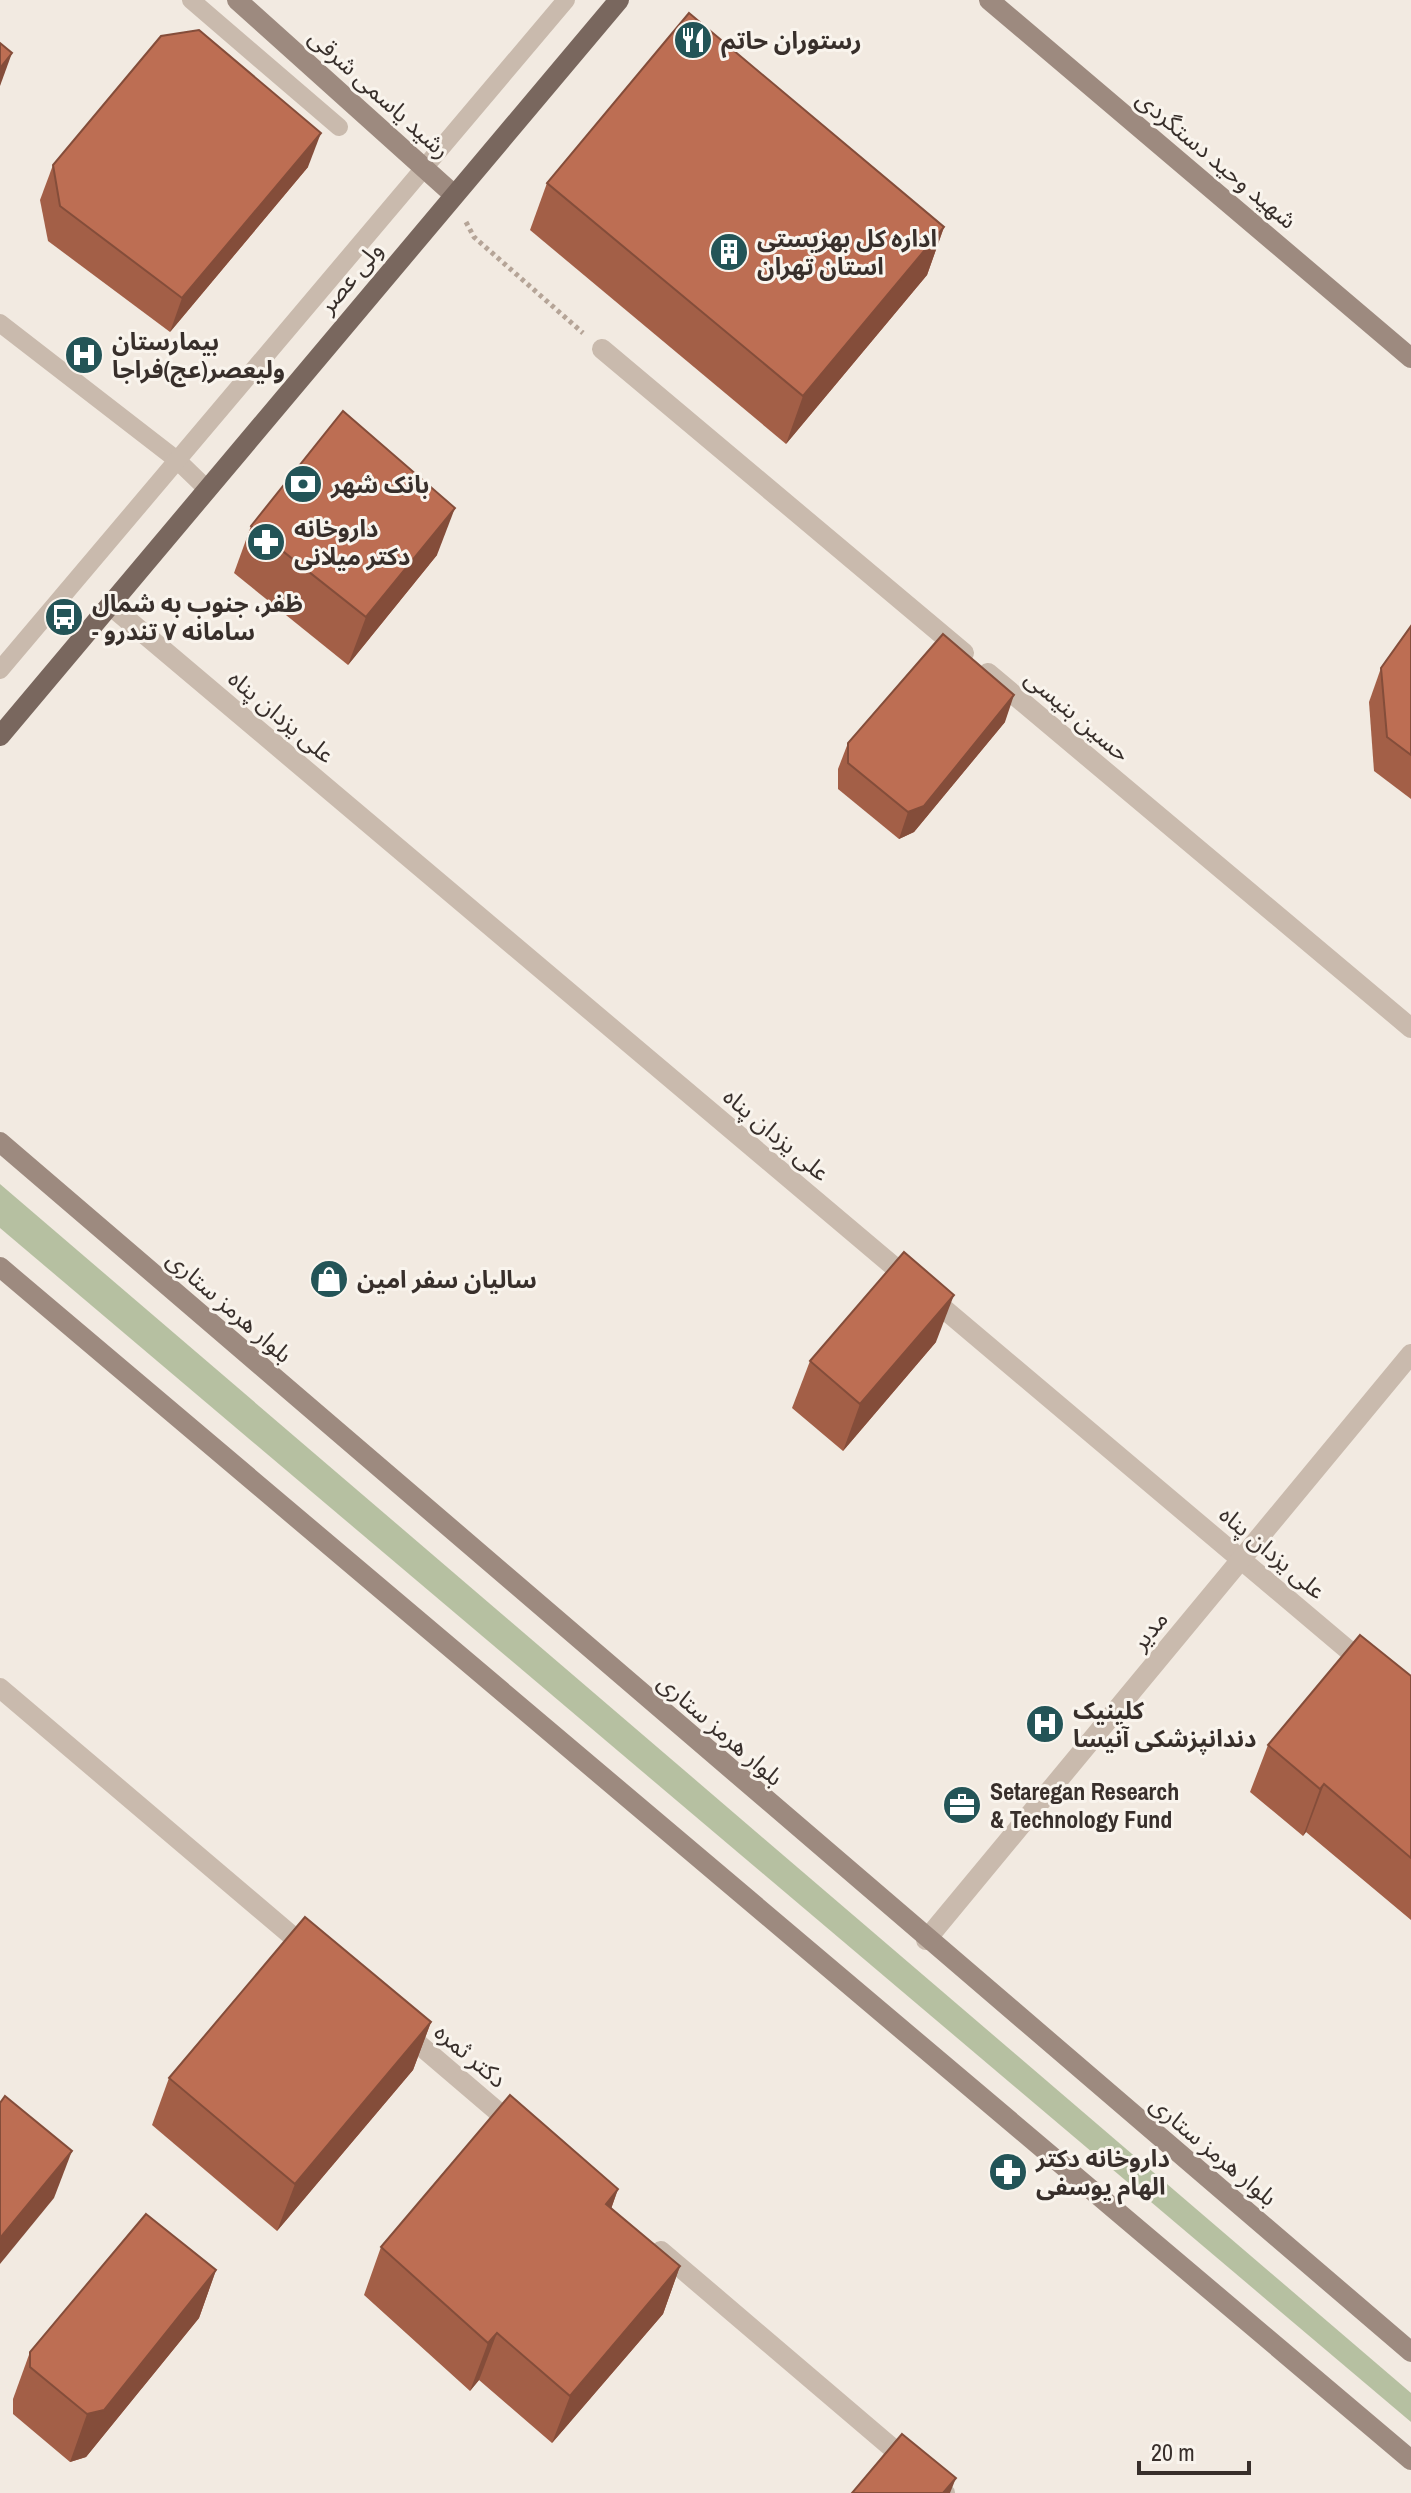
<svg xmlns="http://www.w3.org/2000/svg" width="1411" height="2493" viewBox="0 0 1411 2493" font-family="'Archivo Narrow','Noto Sans Arabic',sans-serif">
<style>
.green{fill:#b6c0a1}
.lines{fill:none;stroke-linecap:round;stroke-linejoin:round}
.path{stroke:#b5a497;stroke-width:5;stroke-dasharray:4 4;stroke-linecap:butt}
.lane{stroke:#c9baad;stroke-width:18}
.street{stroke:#c9baad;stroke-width:20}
.secondary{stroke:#9d8a7f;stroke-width:20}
.primary{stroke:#79675e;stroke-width:20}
.wall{fill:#a35f47}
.shaded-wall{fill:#844d3a}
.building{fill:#bd6e53;stroke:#844d3a;stroke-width:2}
.labels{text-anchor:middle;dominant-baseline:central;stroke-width:6;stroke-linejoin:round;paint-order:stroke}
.poi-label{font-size:24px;font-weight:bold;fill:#382f2b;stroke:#f9f4ed;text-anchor:start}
.street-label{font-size:24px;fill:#382f2b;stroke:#f9f4ed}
</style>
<rect width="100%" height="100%" fill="#f2eae1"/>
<path class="green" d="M 0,1184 L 1411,2393 L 1411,2422 L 0,1228 Z"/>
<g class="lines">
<path class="path" d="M 466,222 L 474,237 L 583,333"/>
<g class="lane">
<path d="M 191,0 L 339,127"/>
<path d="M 0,323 L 177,460 L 208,490"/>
<path d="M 0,670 L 566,0"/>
</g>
<g class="street">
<path d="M 602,349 L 964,653"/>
<path d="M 110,605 L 1411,1703"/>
<path d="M 988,673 L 1411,1028"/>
<path d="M 0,1688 L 311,1952"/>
<path d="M 926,1940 L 1411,1354"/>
<path d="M 402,2030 L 518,2129"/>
<path d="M 661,2251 L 945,2493"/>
</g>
<g class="secondary">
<path d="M 237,0 L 453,194"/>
<path d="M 989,0 L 1411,358"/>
<path d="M 0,1142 L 1411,2352"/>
<path d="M 0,1267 L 1411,2460"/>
</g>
<path class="primary" d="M 0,736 L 619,0"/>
</g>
<g class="wall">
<path d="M 53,165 L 308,167 L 170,332 L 48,241 L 40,200 Z"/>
<path d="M 547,183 L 944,227 L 927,275 L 786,444 L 530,230 Z"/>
<path d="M 251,526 L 437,555 L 348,665 L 234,573 Z"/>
<path d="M 1411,626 L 1411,799 L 1374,771 L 1369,702 L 1381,668 Z"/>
<path d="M 1005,722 L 914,832 L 899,839 L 838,789 L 838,769 L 848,743 Z"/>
<path d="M 936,1342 L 843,1451 L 792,1408 L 810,1361 Z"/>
<path d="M 1411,1676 L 1411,1920 L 1306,1832 L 1303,1836 L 1250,1792 L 1268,1745 Z"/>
<path d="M 431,2022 L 413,2070 L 277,2231 L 152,2125 L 169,2078 Z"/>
<path d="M 618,2189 L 611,2209 L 680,2266 L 663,2314 L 552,2443 L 479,2380 L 470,2391 L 364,2295 L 381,2247 Z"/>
<path d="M 216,2270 L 199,2318 L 86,2457 L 70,2462 L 13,2414 L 13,2399 L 30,2352 Z"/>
</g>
<g class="shaded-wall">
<path d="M 12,53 L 0,86 L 0,68 Z"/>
<path d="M 321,133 L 308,167 L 170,332 L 182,298 Z"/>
<path d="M 944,227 L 927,275 L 786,444 L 803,396 Z"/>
<path d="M 455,508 L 437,555 L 348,665 L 366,617 Z"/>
<path d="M 1014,695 L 1005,722 L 914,832 L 899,839 L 908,812 Z"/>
<path d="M 954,1295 L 936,1342 L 843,1451 L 860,1404 Z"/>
<path d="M 1324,1784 L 1306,1832 L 1303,1836 L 1320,1789 Z"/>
<path d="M 431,2022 L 413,2070 L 277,2231 L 295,2184 Z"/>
<path d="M 72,2151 L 54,2198 L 0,2264 L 0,2238 Z"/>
<path d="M 618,2189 L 601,2237 L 606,2204 Z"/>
<path d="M 680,2266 L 663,2314 L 552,2443 L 570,2396 Z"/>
<path d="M 216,2270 L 199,2318 L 86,2457 L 70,2462 L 87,2414 Z"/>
<path d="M 497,2333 L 479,2380 L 470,2391 L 488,2343 Z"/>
<path d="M 956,2478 L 950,2493 L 943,2493 Z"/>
</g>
<g class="building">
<path d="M 689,13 L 944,227 L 803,396 L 547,183 Z"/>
<path d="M 199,30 L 321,133 L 182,298 L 60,206 L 53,165 L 161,36 Z"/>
<path d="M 0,43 L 12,53 L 0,68 Z"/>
<path d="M 343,411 L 455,508 L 366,617 L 251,526 Z"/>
<path d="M 1411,626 L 1411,755 L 1387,737 L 1381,668 Z"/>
<path d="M 943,634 L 1014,695 L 924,806 L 908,812 L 848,763 L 848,743 Z"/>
<path d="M 904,1252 L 954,1295 L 860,1404 L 810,1361 Z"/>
<path d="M 1360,1635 L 1411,1676 L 1411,1858 L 1324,1784 L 1320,1789 L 1268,1745 Z"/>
<path d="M 305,1917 L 431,2022 L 295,2184 L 169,2078 Z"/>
<path d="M 510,2095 L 618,2189 L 606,2204 L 680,2266 L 570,2396 L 497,2333 L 488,2343 L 381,2247 Z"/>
<path d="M 5,2096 L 72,2151 L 0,2238 L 0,2103 Z"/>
<path d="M 146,2214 L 216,2270 L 104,2410 L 87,2414 L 30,2367 L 30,2352 Z"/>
<path d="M 902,2434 L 956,2478 L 943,2493 L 852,2493 Z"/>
</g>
<defs>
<g id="restaurant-disc" transform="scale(2)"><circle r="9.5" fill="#235457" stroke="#f9f4ed"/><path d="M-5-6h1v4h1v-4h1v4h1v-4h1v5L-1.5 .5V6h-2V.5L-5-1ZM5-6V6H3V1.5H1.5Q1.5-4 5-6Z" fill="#fff"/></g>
<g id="building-disc" transform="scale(2)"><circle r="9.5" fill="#235457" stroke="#f9f4ed"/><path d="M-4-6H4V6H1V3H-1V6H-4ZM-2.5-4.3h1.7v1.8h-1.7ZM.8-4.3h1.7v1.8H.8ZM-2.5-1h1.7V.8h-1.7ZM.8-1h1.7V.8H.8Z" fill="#fff"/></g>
<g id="hospital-disc" transform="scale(2)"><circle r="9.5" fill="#235457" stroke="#f9f4ed"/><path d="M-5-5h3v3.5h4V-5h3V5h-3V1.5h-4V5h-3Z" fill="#fff"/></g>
<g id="bank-disc" transform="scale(2)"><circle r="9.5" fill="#235457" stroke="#f9f4ed"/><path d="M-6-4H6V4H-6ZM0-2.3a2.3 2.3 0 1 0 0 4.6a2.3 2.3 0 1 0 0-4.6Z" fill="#fff"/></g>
<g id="pharmacy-disc" transform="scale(2)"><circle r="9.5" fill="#235457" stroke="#f9f4ed"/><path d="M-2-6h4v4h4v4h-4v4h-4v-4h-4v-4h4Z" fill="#fff"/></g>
<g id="bus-disc" transform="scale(2)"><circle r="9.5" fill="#235457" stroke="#f9f4ed"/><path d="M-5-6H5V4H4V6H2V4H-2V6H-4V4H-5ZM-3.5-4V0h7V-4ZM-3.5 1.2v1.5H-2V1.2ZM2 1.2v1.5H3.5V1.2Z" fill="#fff"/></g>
<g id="shop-disc" transform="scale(2)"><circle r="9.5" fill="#235457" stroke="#f9f4ed"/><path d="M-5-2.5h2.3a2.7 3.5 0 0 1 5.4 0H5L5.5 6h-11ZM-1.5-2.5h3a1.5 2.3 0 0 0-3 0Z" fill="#fff"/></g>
<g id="office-disc" transform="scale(2)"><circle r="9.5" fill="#235457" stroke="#f9f4ed"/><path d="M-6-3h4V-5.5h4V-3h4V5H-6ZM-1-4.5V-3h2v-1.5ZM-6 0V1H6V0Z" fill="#fff"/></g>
</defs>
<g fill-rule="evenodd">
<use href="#restaurant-disc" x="693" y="40"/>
<use href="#building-disc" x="729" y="252"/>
<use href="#hospital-disc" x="84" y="355"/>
<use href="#bank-disc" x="303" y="484"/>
<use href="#pharmacy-disc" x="266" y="542"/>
<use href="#bus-disc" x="64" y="617"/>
<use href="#shop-disc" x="329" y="1279"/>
<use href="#hospital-disc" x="1045" y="1724"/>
<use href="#office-disc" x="962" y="1805"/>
<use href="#pharmacy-disc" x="1008" y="2172"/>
</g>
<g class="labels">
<g class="poi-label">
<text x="721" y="40">رستوران حاتم</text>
<text x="757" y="238">اداره کل بهزیستی<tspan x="757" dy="28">استان تهران</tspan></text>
<text x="112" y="341">بیمارستان<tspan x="112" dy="28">ولیعصر(عج)فراجا</tspan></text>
<text x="331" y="484">بانک شهر</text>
<text x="294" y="528">داروخانه<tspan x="294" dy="28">دکتر میلانی</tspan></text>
<text x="92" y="603">ظفر، جنوب به شمال<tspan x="92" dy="28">- سامانه ۷ تندرو</tspan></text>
<text x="357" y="1279">سالیان سفر امین</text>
<text x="1073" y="1710">کلینیک<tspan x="1073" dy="28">دندانپزشکی آنیسا</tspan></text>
<text x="990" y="1791">Setaregan Research<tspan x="990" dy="28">&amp; Technology Fund</tspan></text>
<text x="1036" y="2158">داروخانه دکتر<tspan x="1036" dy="28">الهام یوسفی</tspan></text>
</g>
<g class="street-label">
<text transform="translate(380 93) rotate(42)">رشید یاسمی شرقی</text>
<text transform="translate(1217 159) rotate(40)">شهید وحید دستگردی</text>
<text transform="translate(350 277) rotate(-50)">ولی عصر</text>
<text transform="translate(1078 715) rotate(40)">حسین بنیسی</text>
<text transform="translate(282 716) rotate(40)">علی یزدان پناه</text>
<text transform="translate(777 1134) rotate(40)">علی یزدان پناه</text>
<text transform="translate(230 1306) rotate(41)">بلوار هرمز ستاری</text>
<text transform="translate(1273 1552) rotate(40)">علی یزدان پناه</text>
<text transform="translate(1149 1630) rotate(-50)">مدیر</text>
<text transform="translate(721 1729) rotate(41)">بلوار هرمز ستاری</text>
<text transform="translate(471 2055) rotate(40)">دکتر ثمره</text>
<text transform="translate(1214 2150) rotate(40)">بلوار هرمز ستاری</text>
</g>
</g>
<path d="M1139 2461v12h110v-12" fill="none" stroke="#382f2b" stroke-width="4"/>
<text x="1151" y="2461" font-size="24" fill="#382f2b" stroke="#f9f4ed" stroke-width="6" paint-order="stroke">20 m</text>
</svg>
